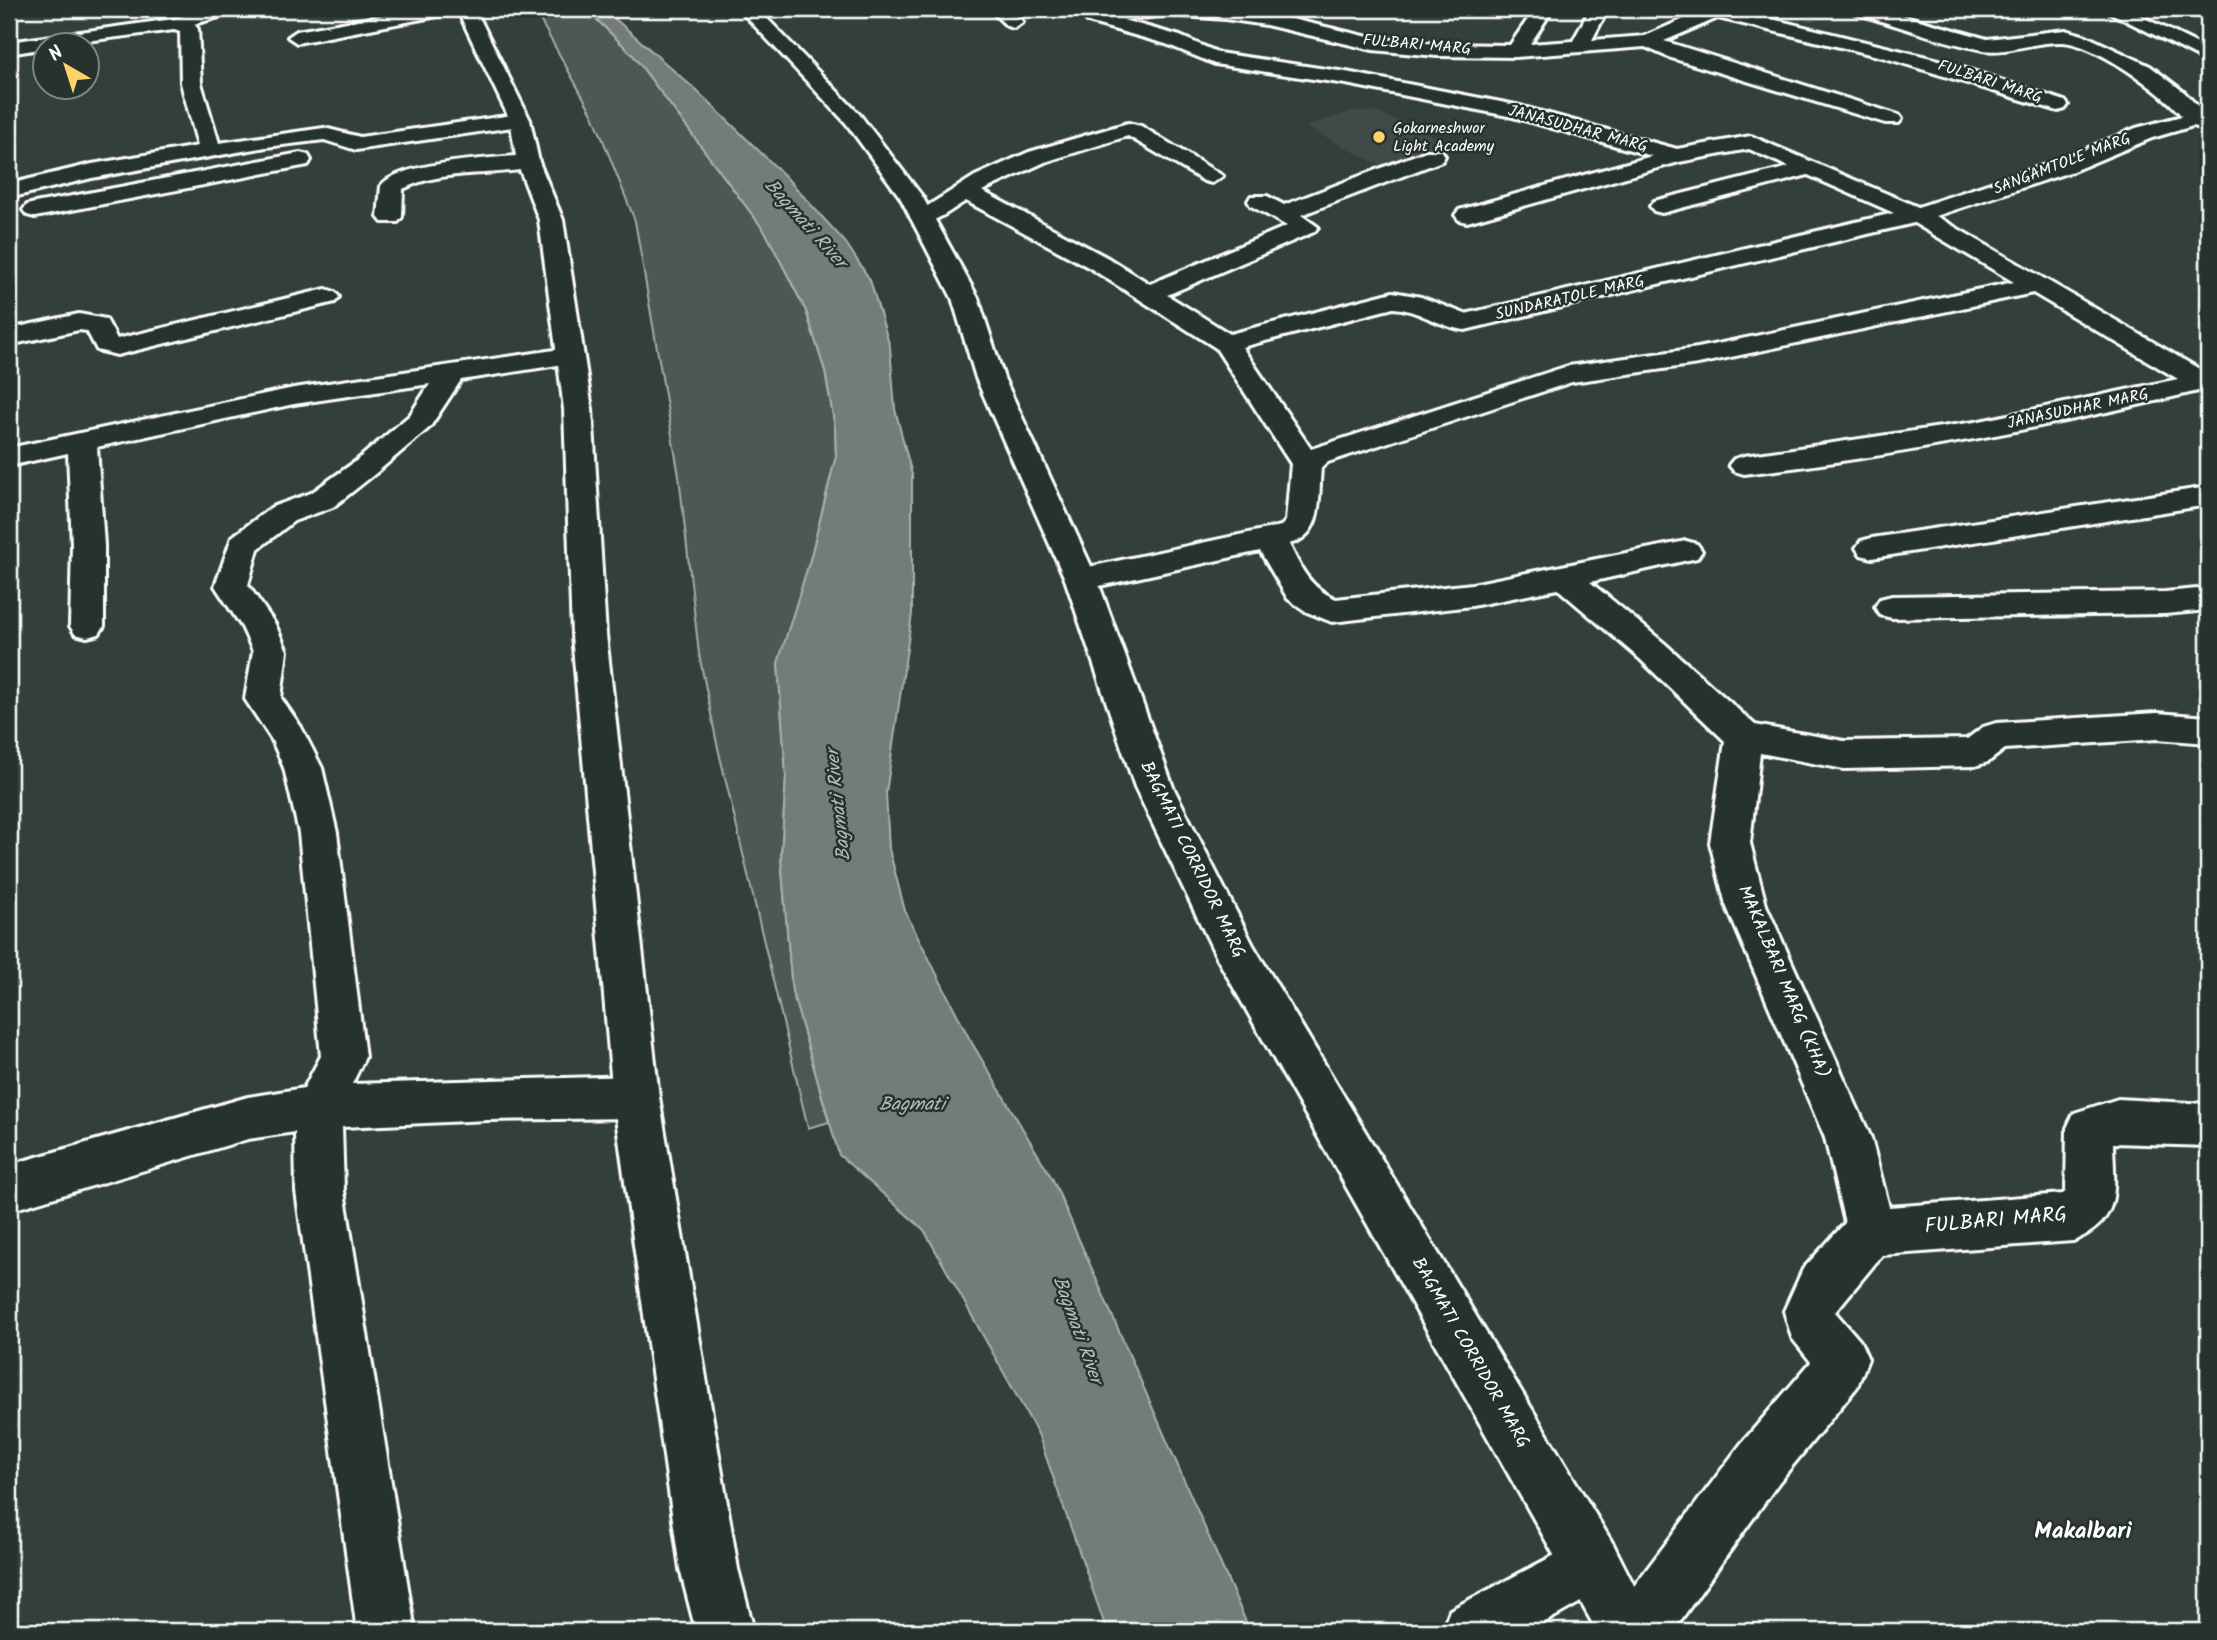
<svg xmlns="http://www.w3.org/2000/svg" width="2217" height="1640" viewBox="0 0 2217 1640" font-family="Kalam,sans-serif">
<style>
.built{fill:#404c47}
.green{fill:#4d5853;stroke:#a6aca9;stroke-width:2}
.water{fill:#737b78;stroke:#abb0ae;stroke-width:2}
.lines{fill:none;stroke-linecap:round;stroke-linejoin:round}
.street-casing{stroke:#fff;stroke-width:6}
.secondary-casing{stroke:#fff;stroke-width:6}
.street{fill:#26332d;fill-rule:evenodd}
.secondary{fill:#26332d;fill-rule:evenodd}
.poi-dot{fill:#ffd166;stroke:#26332d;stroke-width:2.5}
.labels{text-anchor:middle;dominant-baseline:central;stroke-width:5;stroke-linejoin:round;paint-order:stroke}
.far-street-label{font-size:16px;fill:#fff;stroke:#26332d}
.far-poi-label{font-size:16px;fill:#fff;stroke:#26332d;text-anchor:start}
.street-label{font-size:18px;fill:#fff;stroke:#26332d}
.water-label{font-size:19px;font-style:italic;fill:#b9bdbc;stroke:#26332d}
.near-street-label{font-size:21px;fill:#fff;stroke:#26332d}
.near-neighbourhood-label{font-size:23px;font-weight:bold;fill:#fff;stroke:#26332d}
</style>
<rect width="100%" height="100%" fill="#333f3a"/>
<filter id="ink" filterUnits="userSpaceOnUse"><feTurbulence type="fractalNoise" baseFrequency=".0143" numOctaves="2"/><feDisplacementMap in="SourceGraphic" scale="14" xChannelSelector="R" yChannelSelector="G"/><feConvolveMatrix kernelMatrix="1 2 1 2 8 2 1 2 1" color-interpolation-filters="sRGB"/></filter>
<g filter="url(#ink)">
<path class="built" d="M 1351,111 L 1376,112 L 1450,143 L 1383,167 L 1306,127 Z"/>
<path class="green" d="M 534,9 L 586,9 L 632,54 L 766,233 L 806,311 L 825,371 L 835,427 L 836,456 L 810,560 L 778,664 L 786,776 L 781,857 L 792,990 L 829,1122 L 808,1128 L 717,744 L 699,654 L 679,476 L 635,221 L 593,115 Z"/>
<path class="water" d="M 586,9 L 604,9 L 698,92 L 784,175 L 846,243 L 870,280 L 890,347 L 895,409 L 912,475 L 912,614 L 886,793 L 889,849 L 905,911 L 969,1038 L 1053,1180 L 1250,1631 L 1107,1631 L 1038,1434 L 924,1230 L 839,1155 L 792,991 L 781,857 L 786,776 L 778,663 L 810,560 L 836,456 L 835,427 L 825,371 L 806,311 L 766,233 L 632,54 Z"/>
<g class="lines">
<g class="street-casing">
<g id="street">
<path d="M 208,9 L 236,9 L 233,13 L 194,24 L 198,29 L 201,83 L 219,143 L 324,128 L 360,137 L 520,114 L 530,120 L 520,126 L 356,150 L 324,140 L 266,147 L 92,178 L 9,198 L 9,184 L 92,164 L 198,146 L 181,83 L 180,32 L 174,30 L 46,46 L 46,48 L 9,54 L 9,42 L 173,19 Z"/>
<path d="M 420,9 L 457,9 L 448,14 L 297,43 L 288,37 L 297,31 Z"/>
<path d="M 989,9 L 1009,9 L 1023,22 L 1014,28 L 1007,26 Z"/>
<path d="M 1130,9 L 1227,9 L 1266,13 L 1373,38 L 1437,44 L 1510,45 L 1535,9 L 1553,9 L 1530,44 L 1573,41 L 1590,9 L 1608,9 L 1592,40 L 1645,36 L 1707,9 L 1731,9 L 1939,60 L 2065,101 L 2068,105 L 2065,109 L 2058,111 L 1882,57 L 1718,18 L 1664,41 L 1899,115 L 1902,119 L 1899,123 L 1885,123 L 1668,57 L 1645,47 L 1516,57 L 1437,56 L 1373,50 L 1266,25 L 1225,19 L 1168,15 L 1123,20 L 1180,36 L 1219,53 L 1346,72 L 1516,105 L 1677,149 L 1751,136 L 1918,207 L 2057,161 L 2136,128 L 2182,116 C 2162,91 2094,43 2062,42 C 2036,41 2007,54 1983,50 C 1940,42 1897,25 1855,13 L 1852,9 L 1880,9 L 1987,39 L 2065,30 L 2086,36 L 2150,66 L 2184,92 L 2208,117 L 2208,131 L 2193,126 L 2152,138 L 2073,171 L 1936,216 L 2208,374 L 2208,393 L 2198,391 C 2048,427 1897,456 1744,474 L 1734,471 L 1729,465 L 1734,459 L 1744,456 L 1975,422 L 2178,379 L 2033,293 L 1698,364 L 1572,382 L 1328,462 L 1321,468 C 1318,497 1324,536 1289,544 C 1301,569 1310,588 1336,599 L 1472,584 L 1686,541 L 1697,544 L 1702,551 L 1697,558 L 1590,582 L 1664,643 L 1755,725 L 1844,741 L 1967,739 L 1983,727 L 1996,723 L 2157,713 L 2208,717 L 2208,743 L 2157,739 L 2005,749 L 1988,762 L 1975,766 L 1844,769 L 1760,753 L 1750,843 L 1766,905 L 1871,1138 L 1889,1207 L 2063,1194 L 2066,1191 L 2067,1128 L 2074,1113 L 2118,1099 L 2208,1104 L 2208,1146 L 2113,1143 C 2114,1189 2123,1220 2073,1241 L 1882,1255 L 1835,1312 L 1860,1341 L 1868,1359 L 1857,1387 L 1779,1482 L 1673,1631 L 1608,1631 L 1616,1610 L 1741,1444 L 1811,1362 L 1792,1338 L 1784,1311 L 1803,1269 L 1845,1223 L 1825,1138 L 1726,905 L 1710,843 L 1725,741 L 1640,659 L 1558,589 L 1472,606 L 1332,622 L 1307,612 L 1288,599 L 1260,551 L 1081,590 L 1070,587 L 1065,579 L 1070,571 L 1281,526 L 1286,521 L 1291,464 L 1216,348 L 1090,268 L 966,201 C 950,210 932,227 914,222 L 910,217 L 975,176 L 1029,152 L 1128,123 L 1141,126 L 1223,176 L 1212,183 L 1204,181 L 1128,136 L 1045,162 L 982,191 L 1108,258 L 1150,284 L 1287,226 L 1251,206 L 1248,201 L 1251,196 L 1267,196 L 1284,205 L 1426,151 L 1442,151 L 1445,156 L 1442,161 L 1301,215 L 1318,227 L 1314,232 L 1167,295 L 1230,334 L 1393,292 L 1421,297 L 1465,314 L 1894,213 L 1808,175 L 1662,213 L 1654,211 L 1650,206 L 1654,201 L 1789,167 L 1749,149 L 1679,162 L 1467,222 L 1459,220 L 1455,215 L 1459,210 L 1652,156 L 1513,117 L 1346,84 L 1215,64 L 1166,44 L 1088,22 L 1085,18 L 1094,12 L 1105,15 L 1108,12 ZM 1914,223 L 2014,282 L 1698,348 L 1568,366 L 1311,449 L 1242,347 L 1393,308 C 1418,309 1439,327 1465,330 Z"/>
<path d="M 2103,9 L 2126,9 L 2208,49 L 2208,62 Z"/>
<path d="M 300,153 L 308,155 L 311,160 L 308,165 L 35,217 L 27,215 L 23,210 L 27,205 L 35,203 Z"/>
<path d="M 528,155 L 539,162 L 536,167 C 493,177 444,168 403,189 L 402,217 L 398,222 L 382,222 L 378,217 L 381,186 C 397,162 498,158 528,155 Z"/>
<path d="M 326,289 L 335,292 L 339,297 L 335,302 L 117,355 L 97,350 L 87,331 L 79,330 L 9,345 L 9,329 L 79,314 L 106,319 L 117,339 Z"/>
<path d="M 568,348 L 577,350 L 581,356 L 577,362 L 461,380 L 430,427 L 376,473 L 333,507 L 294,521 L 258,549 L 248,585 L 275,624 L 287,651 L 281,698 L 301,727 L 322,768 L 337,833 L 365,1057 L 352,1084 L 636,1076 L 652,1082 L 659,1097 L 652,1112 L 636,1118 L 488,1120 L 342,1127 L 344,1191 L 415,1631 L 357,1631 L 296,1191 L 295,1132 L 248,1139 L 9,1211 L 9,1165 L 248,1097 L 304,1088 L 321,1056 L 299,833 L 284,768 L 272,740 L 245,699 L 253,651 L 242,627 L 215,586 L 232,537 L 272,507 L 311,493 L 356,461 L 410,415 L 430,384 L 294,404 L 97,447 L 104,545 L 104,626 L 99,634 L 87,637 L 75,634 L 70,626 L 72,545 L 68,453 L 9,466 L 9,448 L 294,388 Z"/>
<path d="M 2208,487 L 2208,505 L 1872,558 L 1861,555 L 1856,548 L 1861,541 L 1872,538 Z"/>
<path d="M 2208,588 L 2208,610 L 2165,614 L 1892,618 L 1880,615 L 1875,607 L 1880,599 L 1892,596 L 2165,592 Z"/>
<path d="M 1593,1535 L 1613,1544 L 1622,1564 L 1613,1584 L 1529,1631 L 1442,1631 L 1450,1610 Z"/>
</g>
</g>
<g class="secondary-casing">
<g id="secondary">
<path d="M 457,9 L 475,9 L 530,120 L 539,162 L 563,220 L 592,409 L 606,635 L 659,1097 L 738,1569 L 754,1631 L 696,1631 L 680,1569 L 613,1097 L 572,635 L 564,409 L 539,220 L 517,162 L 510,120 Z"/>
<path d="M 739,9 L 758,9 L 860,115 L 922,196 L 978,298 L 1004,378 L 1097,579 L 1173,787 L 1253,945 L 1613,1544 L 1657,1631 L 1597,1631 L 1217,958 L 1135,787 L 1065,579 L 976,378 L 952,298 L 900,197 L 846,123 Z"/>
</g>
</g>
<use href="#street" class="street"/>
<use href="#secondary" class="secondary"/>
</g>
</g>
<circle class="poi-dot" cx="1379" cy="137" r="7"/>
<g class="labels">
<g class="far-street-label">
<text transform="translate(1417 45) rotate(5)">FULBARI MARG</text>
<text transform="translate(1990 82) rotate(18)">FULBARI MARG</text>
<text transform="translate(1578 129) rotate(15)">JANASUDHAR MARG</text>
<text transform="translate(2062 164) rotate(-21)">SANGAMTOLE MARG</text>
<text transform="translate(1570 298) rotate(-13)">SUNDARATOLE MARG</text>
<text transform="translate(2078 409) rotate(-12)">JANASUDHAR MARG</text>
</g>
<g class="far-poi-label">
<text x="1393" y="128">Gokarneshwor<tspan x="1393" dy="18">Light Academy</tspan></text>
</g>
<g class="street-label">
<text transform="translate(1192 860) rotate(64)">BAGMATI CORRIDOR MARG</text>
<text transform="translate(1783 982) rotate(67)">MAKALBARI MARG (KHA)</text>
<text transform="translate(1470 1353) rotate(60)">BAGMATI CORRIDOR MARG</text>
</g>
<g class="water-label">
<text transform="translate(805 224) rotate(48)">Bagmati River</text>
<text transform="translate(839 805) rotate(-96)">Bagmati River</text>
<text x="912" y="1105">Bagmati</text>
<text transform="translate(1077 1330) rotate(70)">Bagmati River</text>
</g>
<g class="near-street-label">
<text transform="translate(1996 1221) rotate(-5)">FULBARI MARG</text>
</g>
<g class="near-neighbourhood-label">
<text x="2083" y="1532">Makalbari</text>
</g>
</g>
<rect width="2217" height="1640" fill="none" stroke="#26332d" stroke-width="35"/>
<rect x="18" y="18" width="2182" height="1605" fill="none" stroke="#fff" stroke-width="2.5" filter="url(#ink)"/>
<g transform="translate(66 66) rotate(321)"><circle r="33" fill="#26332d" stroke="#7d8581" stroke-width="2"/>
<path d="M0-5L12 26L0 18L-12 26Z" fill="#ffd166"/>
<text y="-10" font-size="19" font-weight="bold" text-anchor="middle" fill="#ffffff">N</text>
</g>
</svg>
